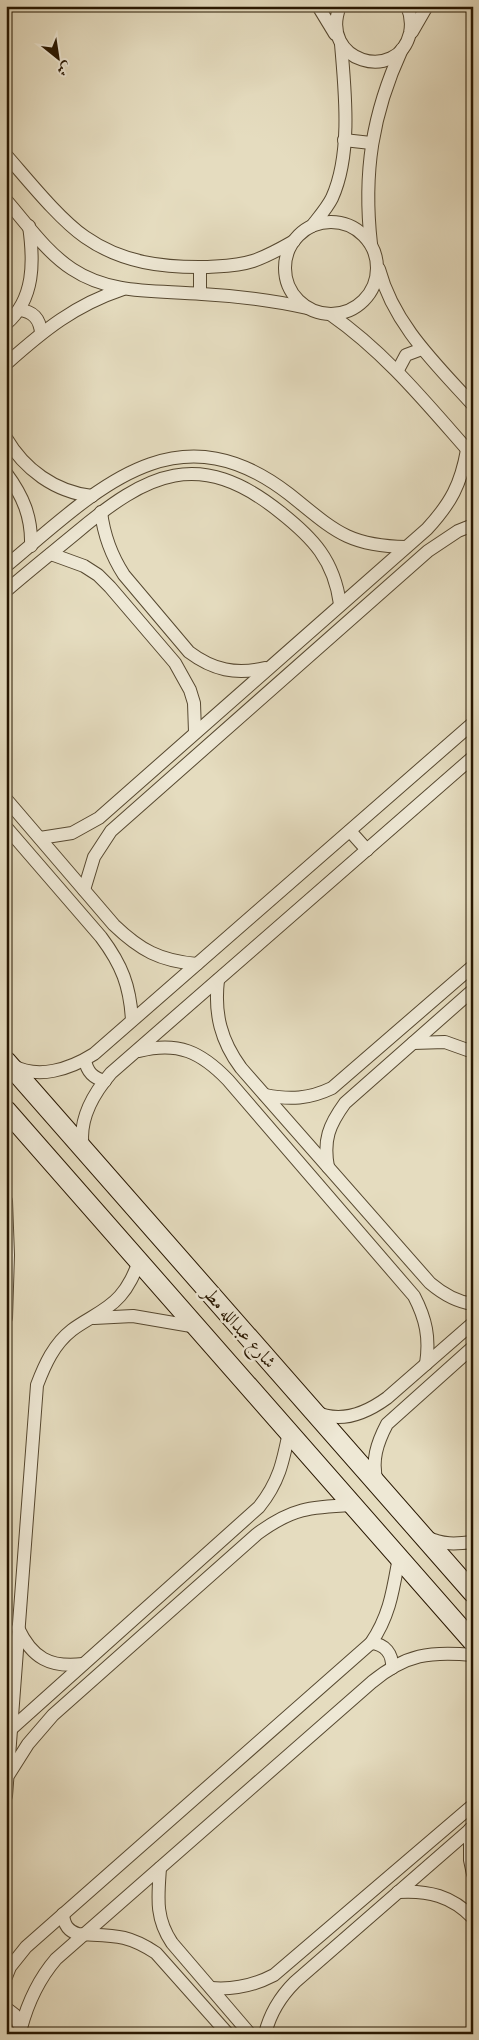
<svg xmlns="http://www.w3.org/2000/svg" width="479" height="2040" viewBox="0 0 479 2040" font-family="'Gentium Book Plus',Amiri,serif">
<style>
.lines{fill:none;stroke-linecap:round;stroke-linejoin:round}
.street-casing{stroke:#564830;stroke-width:14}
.secondary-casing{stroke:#271600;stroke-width:21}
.street{stroke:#eee8d5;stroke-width:12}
.secondary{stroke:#eee8d5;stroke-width:19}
.labels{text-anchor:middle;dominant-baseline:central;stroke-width:5;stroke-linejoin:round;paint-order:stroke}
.street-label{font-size:18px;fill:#271600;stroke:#eee8d5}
</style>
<rect width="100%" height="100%" fill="#e5dcbf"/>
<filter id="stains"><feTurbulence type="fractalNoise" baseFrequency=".004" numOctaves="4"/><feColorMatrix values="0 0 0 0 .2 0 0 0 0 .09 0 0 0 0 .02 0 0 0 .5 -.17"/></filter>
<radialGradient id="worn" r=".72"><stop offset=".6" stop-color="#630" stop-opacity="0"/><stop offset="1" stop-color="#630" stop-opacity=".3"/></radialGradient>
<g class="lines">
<g class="street-casing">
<g id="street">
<path d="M 318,6 L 335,34"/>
<path d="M 340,6 C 318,62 398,84 410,33 C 412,23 411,15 407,6"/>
<path d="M 412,32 L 427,6"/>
<path d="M 344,140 L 371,143"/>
<path d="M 6,155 C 28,180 59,219 85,237 C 122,263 164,268 208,267 C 223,266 238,266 253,261 C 268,256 280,249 294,241"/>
<path d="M 6,200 C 27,224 46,252 72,269 C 111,295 157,290 202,294 C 237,296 272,300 307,308"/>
<circle cx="331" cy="268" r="46"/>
<path d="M 312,226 C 319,217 327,208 332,198 C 352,154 345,91 341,44"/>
<path d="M 371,244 C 363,173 372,114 402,49"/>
<path d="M 200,267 L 200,293"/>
<path d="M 379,269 C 394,325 436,364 473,405"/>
<path d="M 19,310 C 33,311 40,319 41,333"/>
<path d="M 330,314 C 386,353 427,404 472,455"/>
<path d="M 6,324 C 35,299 34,261 29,226"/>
<path d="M 6,364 C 44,330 75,305 123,289"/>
<path d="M 398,370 L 406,355 L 422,349"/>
<path d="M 6,438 C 24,469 55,492 92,496"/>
<path d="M 6,473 C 23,496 32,517 31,546"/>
<path d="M 101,512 C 104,536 111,555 124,575 L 189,652 C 213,670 236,675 265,668"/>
<path d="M 51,554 L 84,566 L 98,575 L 110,587 L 175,663 L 190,690 L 194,703 L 195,732"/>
<path d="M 6,566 C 94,493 174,405 289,494 C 333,529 346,546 406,547"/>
<path d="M 6,591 C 29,571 53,552 76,533 C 147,473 199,447 280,512 C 313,538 334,560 340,604"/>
<path d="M 6,799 L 114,925 C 140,950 160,961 197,964"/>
<path d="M 6,827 L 101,937 C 122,965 130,986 132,1020"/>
<path d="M 350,831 L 367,850"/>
<path d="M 40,838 L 72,833 L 99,818 L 427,529 C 451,503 461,484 467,450"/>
<path d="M 84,890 L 94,857 L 111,831 L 428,551 L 458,531 L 473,525"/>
<path d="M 218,980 C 214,1014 221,1041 241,1068 L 430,1283 C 443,1294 456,1302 473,1304"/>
<path d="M 413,1043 L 445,1042 L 473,1052"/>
<path d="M 139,1051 C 178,1041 201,1052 228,1080 L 414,1296 C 426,1319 430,1338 426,1364"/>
<path d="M 85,1060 C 87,1072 93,1078 105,1081"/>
<path d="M 12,1065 C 38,1080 70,1069 94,1054 L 473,723"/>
<path d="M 265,1095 C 290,1100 309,1099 332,1088 L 473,966"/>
<path d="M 83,1148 C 78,1120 93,1094 111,1073 L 473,757"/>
<path d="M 328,1167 C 323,1140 329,1125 345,1103 L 473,990"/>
<path d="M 6,1201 L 8,1255 L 6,1318"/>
<path d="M 94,1318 L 133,1316 L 197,1327"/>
<path d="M 314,1411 C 339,1424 365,1414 387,1398 L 473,1323"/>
<path d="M 377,1482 C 371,1461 377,1443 387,1424 L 473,1347"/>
<path d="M 427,1537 C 442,1545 456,1544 473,1542"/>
<path d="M 18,1628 C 32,1658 50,1668 83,1664"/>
<path d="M 371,1643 C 385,1644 393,1654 392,1668"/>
<path d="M 10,1730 L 259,1507 C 279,1482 283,1462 289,1432"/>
<path d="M 9,1774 L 28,1744 L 53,1715 L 257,1534 C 292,1508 310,1507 352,1505"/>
<path d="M 6,1796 L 37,1385 C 45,1364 54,1344 72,1330 C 88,1318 107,1311 120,1296 C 129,1286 134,1274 139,1262"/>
<path d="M 470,1829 L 470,1860 L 473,1874"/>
<path d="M 160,1868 C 158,1897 155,1918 172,1943 L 250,2034"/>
<path d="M 398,1892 C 428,1890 452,1896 473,1918"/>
<path d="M 63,1914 C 64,1925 68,1931 78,1934 C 112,1936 126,1933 156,1953 L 228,2034"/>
<path d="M 6,1977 L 10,1967 L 26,1947 L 371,1643 C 390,1615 393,1590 399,1557"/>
<path d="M 211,1988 C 234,1990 253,1986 274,1975 L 473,1805"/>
<path d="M 6,2008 L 15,2015 L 21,2030"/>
<path d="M 21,2028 C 28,2002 38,1980 56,1959 L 372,1682 C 406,1654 430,1651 473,1655"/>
<path d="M 265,2034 C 270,2013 280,1997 295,1982 L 473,1827"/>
</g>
</g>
<g class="secondary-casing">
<g id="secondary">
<path d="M 6,1061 L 473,1593"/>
<path d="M 6,1110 L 473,1642"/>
</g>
</g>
<use href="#street" class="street"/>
<use href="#secondary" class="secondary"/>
</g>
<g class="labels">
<g class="street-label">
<text transform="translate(240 1327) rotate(49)">شارع عبدالله مطر</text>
</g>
</g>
<rect width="479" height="2040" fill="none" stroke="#e5dcbf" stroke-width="25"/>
<rect x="8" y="8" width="464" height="2025" fill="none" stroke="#271600" stroke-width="2.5"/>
<rect x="12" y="12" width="454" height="2015" fill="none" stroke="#271600"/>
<g transform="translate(58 58) rotate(150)" stroke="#eee8d5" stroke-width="4" paint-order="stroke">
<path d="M0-4L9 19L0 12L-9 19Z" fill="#271600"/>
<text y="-8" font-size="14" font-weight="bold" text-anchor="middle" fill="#271600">ش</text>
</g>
<rect width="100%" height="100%" filter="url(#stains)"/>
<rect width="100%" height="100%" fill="url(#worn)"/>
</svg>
